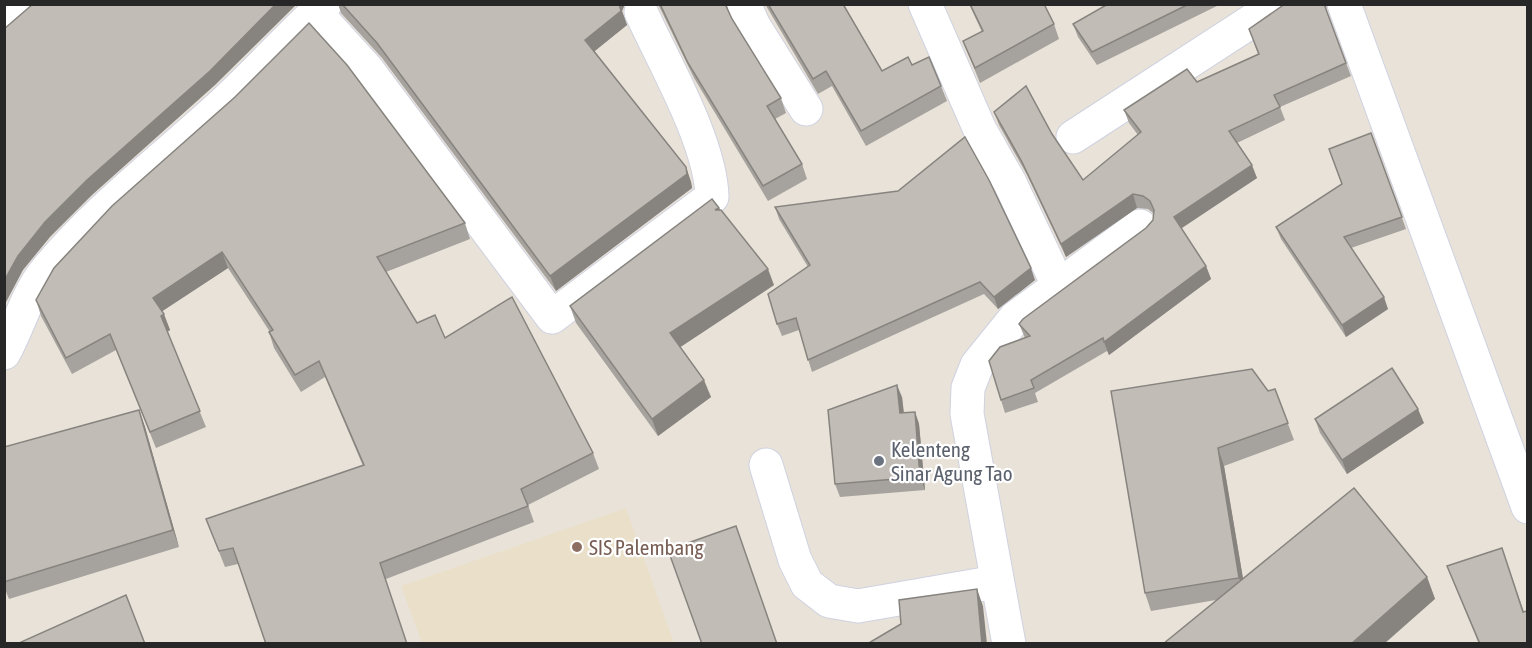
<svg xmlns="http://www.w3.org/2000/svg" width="1532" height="648" viewBox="0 0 1532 648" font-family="'Asap Condensed',sans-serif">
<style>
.education{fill:#eae0c9}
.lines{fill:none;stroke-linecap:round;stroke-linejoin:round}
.street-casing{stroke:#cfd2e0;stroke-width:35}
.street{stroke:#fff;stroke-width:33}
.wall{fill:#a6a29d}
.shaded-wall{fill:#87847f}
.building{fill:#c1bcb6;stroke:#87847f;stroke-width:1.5}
.worship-dot{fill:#6b7280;stroke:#fff;stroke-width:2}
.education-dot{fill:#8d6e63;stroke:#fff;stroke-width:2}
.labels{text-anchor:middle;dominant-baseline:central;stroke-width:4.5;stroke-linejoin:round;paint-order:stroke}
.worship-label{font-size:21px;fill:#5b616d;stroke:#fff;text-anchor:start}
.education-label{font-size:21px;fill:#785e54;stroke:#fff;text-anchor:start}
</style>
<rect width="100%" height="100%" fill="#e9e2d9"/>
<path class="education" d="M 626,508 L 674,643 L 422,643 L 401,586 Z"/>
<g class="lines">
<g class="street-casing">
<g id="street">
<path d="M 744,4 L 754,26 L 806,109"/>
<path d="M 925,4 L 980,130 L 1010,183 L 1059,287"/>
<path d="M 1344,4 L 1528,507"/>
<path d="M 316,13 L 367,69 L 552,317 L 712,197 C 711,143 664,63 641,12"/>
<path d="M 4,27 L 28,4"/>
<path d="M 1073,137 L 1278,4"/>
<path d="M 4,353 C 19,326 26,296 45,272 C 94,212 157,164 214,112 C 252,78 286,39 325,4"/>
<path d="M 766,465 L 795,560 L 807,584 L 829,601 L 858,606 L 996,582"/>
<path d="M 1009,644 L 967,414 L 968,388 L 977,365 L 1015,318 L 1140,226"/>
</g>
</g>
<use href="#street" class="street"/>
</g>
<g class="wall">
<path d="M 338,4 L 625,4 L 622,11 L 627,25 L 594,51 L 686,167 L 691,182 L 692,188 L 556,291 L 382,58 L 341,13 Z"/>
<path d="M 658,4 L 726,4 L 732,19 L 781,98 L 786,113 L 775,119 L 802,164 L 807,179 L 768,201 L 694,78 Z"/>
<path d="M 765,4 L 846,4 L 844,6 L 882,71 L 912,65 L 941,86 L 947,101 L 866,146 L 832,86 L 818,94 Z"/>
<path d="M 969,4 L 1044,4 L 1054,24 L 1059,39 L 980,83 L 963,41 L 982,32 Z"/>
<path d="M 1108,4 L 1221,4 L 1097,65 L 1078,37 L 1073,24 Z"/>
<path d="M 1285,4 L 1327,4 L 1326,10 L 1351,76 L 1280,107 L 1285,120 L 1237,143 L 1257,178 L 1181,228 L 1206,266 L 1211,279 L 1109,355 L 1107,351 L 1035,393 L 1038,402 L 1005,413 L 1001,400 L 1025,338 L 1019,324 L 1146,228 L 1153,220 L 1153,213 L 1148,209 L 1137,208 L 1066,257 L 1027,175 L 999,125 L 994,112 L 1052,134 L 1083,180 L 1138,135 L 1129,123 L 1124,110 L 1197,82 L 1258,54 L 1249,29 Z"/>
<path d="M 1371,133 L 1406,229 L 1351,248 L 1388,309 L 1346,337 L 1281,239 L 1276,227 L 1342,184 Z"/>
<path d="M 775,207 L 1035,280 L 998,309 L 984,294 L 812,372 L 799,330 L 782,336 L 777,324 L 808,267 L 779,219 Z"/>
<path d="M 719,208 L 774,285 L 680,347 L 711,397 L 658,436 L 576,323 L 570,306 Z"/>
<path d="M 465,223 L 470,239 L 386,272 L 417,323 L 445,338 L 593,453 L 599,469 L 528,505 L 534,522 L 386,579 L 238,564 L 225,567 L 206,519 L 363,466 L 325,377 L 301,392 L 274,348 L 269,332 L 270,332 L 228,268 L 162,311 L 170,330 L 167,332 L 206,427 L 156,448 L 116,350 L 72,374 L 41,316 L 36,300 L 54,268 Z"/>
<path d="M 1275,389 L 1294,440 L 1224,466 L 1243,579 L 1427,577 L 1435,599 L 1216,600 L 1151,611 L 1145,593 L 1111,391 L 1268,391 Z"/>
<path d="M 902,397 L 904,413 L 915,412 L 919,424 L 925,490 L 840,497 L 835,484 Z"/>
<path d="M 139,410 L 145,427 L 179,547 L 9,599 L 4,587 L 4,545 Z"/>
<path d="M 1315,419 L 1424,423 L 1347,474 L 1320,433 Z"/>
<path d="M 1502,548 L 1524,612 L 1527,644 L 1479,644 L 1455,586 L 1447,566 Z"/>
</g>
<g class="shaded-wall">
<path d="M 276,4 L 297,4 L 215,85 L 92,195 L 50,237 L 23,270 L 4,306 L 4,281 L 18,256 L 45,222 L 87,180 Z"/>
<path d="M 619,4 L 625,4 L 622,11 L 627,25 L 590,55 L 585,40 Z"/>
<path d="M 1252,165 L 1257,178 L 1179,230 L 1174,217 Z"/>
<path d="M 686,167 L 691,182 L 692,188 L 556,291 L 550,276 Z"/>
<path d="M 1133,194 L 1137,208 L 1066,257 L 1061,244 Z"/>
<path d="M 222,252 L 228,268 L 158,314 L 153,298 Z"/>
<path d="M 1206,266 L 1211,279 L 1109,355 L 1104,342 Z"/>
<path d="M 1031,268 L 1035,280 L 998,309 L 994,297 Z"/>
<path d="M 768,269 L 774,285 L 676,350 L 670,333 Z"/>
<path d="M 1384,297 L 1388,309 L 1346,337 L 1342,325 Z"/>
<path d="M 164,314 L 170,330 L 167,332 L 161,316 Z"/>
<path d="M 704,380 L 711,397 L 658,436 L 652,419 Z"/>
<path d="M 897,385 L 902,397 L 905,426 L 900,413 Z"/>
<path d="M 1418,409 L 1424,423 L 1347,474 L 1342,460 Z"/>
<path d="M 139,410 L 145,427 L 179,547 L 173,530 Z"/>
<path d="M 915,412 L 919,424 L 925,490 L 920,477 Z"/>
<path d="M 1218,448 L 1224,466 L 1246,596 L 1239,578 Z"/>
<path d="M 1427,577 L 1435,599 L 1384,644 L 1351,644 Z"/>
<path d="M 977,589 L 983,606 L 987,644 L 982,644 Z"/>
</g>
<g class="building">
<path d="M 33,4 L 276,4 L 210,71 L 87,180 L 45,222 L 18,256 L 4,281 L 4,29 Z"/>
<path d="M 342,4 L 619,4 L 621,11 L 585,40 L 686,167 L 687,174 L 550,276 L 377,43 Z"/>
<path d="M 660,4 L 725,4 L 732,19 L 781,98 L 767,106 L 802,164 L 763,186 L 688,63 Z"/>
<path d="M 768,4 L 843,4 L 882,71 L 908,57 L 912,65 L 929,57 L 941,86 L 861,131 L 826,71 L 813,79 Z"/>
<path d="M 970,4 L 1044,4 L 1054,24 L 975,68 L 963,41 L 983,31 Z"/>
<path d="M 1108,4 L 1189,4 L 1092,52 L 1073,24 Z"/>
<path d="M 1285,4 L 1324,4 L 1346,63 L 1274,95 L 1280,107 L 1229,131 L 1252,165 L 1174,217 L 1206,266 L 1104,342 L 1103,338 L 1031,380 L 1034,388 L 1001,400 L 989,361 L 1000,347 L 1030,336 L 1019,324 L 1023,319 L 1146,228 L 1153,220 L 1154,210 L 1150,201 L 1143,196 L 1133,194 L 1061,244 L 1022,162 L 994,112 L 1026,86 L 1052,134 L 1083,180 L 1141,132 L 1124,110 L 1187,69 L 1197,82 L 1259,54 L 1249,29 Z"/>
<path d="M 309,23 L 347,65 L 465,223 L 377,257 L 417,323 L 435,315 L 445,338 L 512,297 L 593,453 L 521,489 L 528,506 L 380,563 L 407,644 L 266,644 L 233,548 L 219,551 L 206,519 L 364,465 L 319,361 L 295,375 L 269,332 L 273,330 L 222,252 L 153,298 L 164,314 L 161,316 L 200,411 L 150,432 L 110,334 L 66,358 L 36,300 L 54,268 L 112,206 L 235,97 Z"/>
<path d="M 1371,133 L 1402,217 L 1344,237 L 1384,297 L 1342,325 L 1276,227 L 1342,184 L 1329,149 Z"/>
<path d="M 965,137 L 989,180 L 1031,268 L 994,297 L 980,282 L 808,360 L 796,318 L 777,324 L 768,294 L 810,265 L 775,207 L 898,191 Z"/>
<path d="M 712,199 L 719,208 L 715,210 L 721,210 L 768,269 L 670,333 L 704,380 L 652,419 L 570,306 Z"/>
<path d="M 1392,368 L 1418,409 L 1342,460 L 1315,419 Z"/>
<path d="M 1252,369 L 1268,391 L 1275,389 L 1288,423 L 1218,448 L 1239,578 L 1145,593 L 1111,391 Z"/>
<path d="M 897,385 L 900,413 L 915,412 L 920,477 L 835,484 L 828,410 Z"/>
<path d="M 139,410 L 173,530 L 4,582 L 4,447 Z"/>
<path d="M 1354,488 L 1427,577 L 1351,644 L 1163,644 Z"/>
<path d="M 736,526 L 777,644 L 702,644 L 668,550 Z"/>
<path d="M 1502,548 L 1523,612 L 1527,611 L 1527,644 L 1480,644 L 1447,566 Z"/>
<path d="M 977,589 L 982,644 L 867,644 L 901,624 L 899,600 Z"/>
<path d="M 126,595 L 145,644 L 22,644 L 21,642 Z"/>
</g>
<circle class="worship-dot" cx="879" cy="461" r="6"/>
<circle class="education-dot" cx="577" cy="547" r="6"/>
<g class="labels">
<g class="worship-label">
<text x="891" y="449">Kelenteng<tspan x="891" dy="24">Sinar Agung Tao</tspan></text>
</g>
<g class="education-label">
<text x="589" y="547">SIS Palembang</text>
</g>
</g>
<rect width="1532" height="648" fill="none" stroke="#272727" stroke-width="12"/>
</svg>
